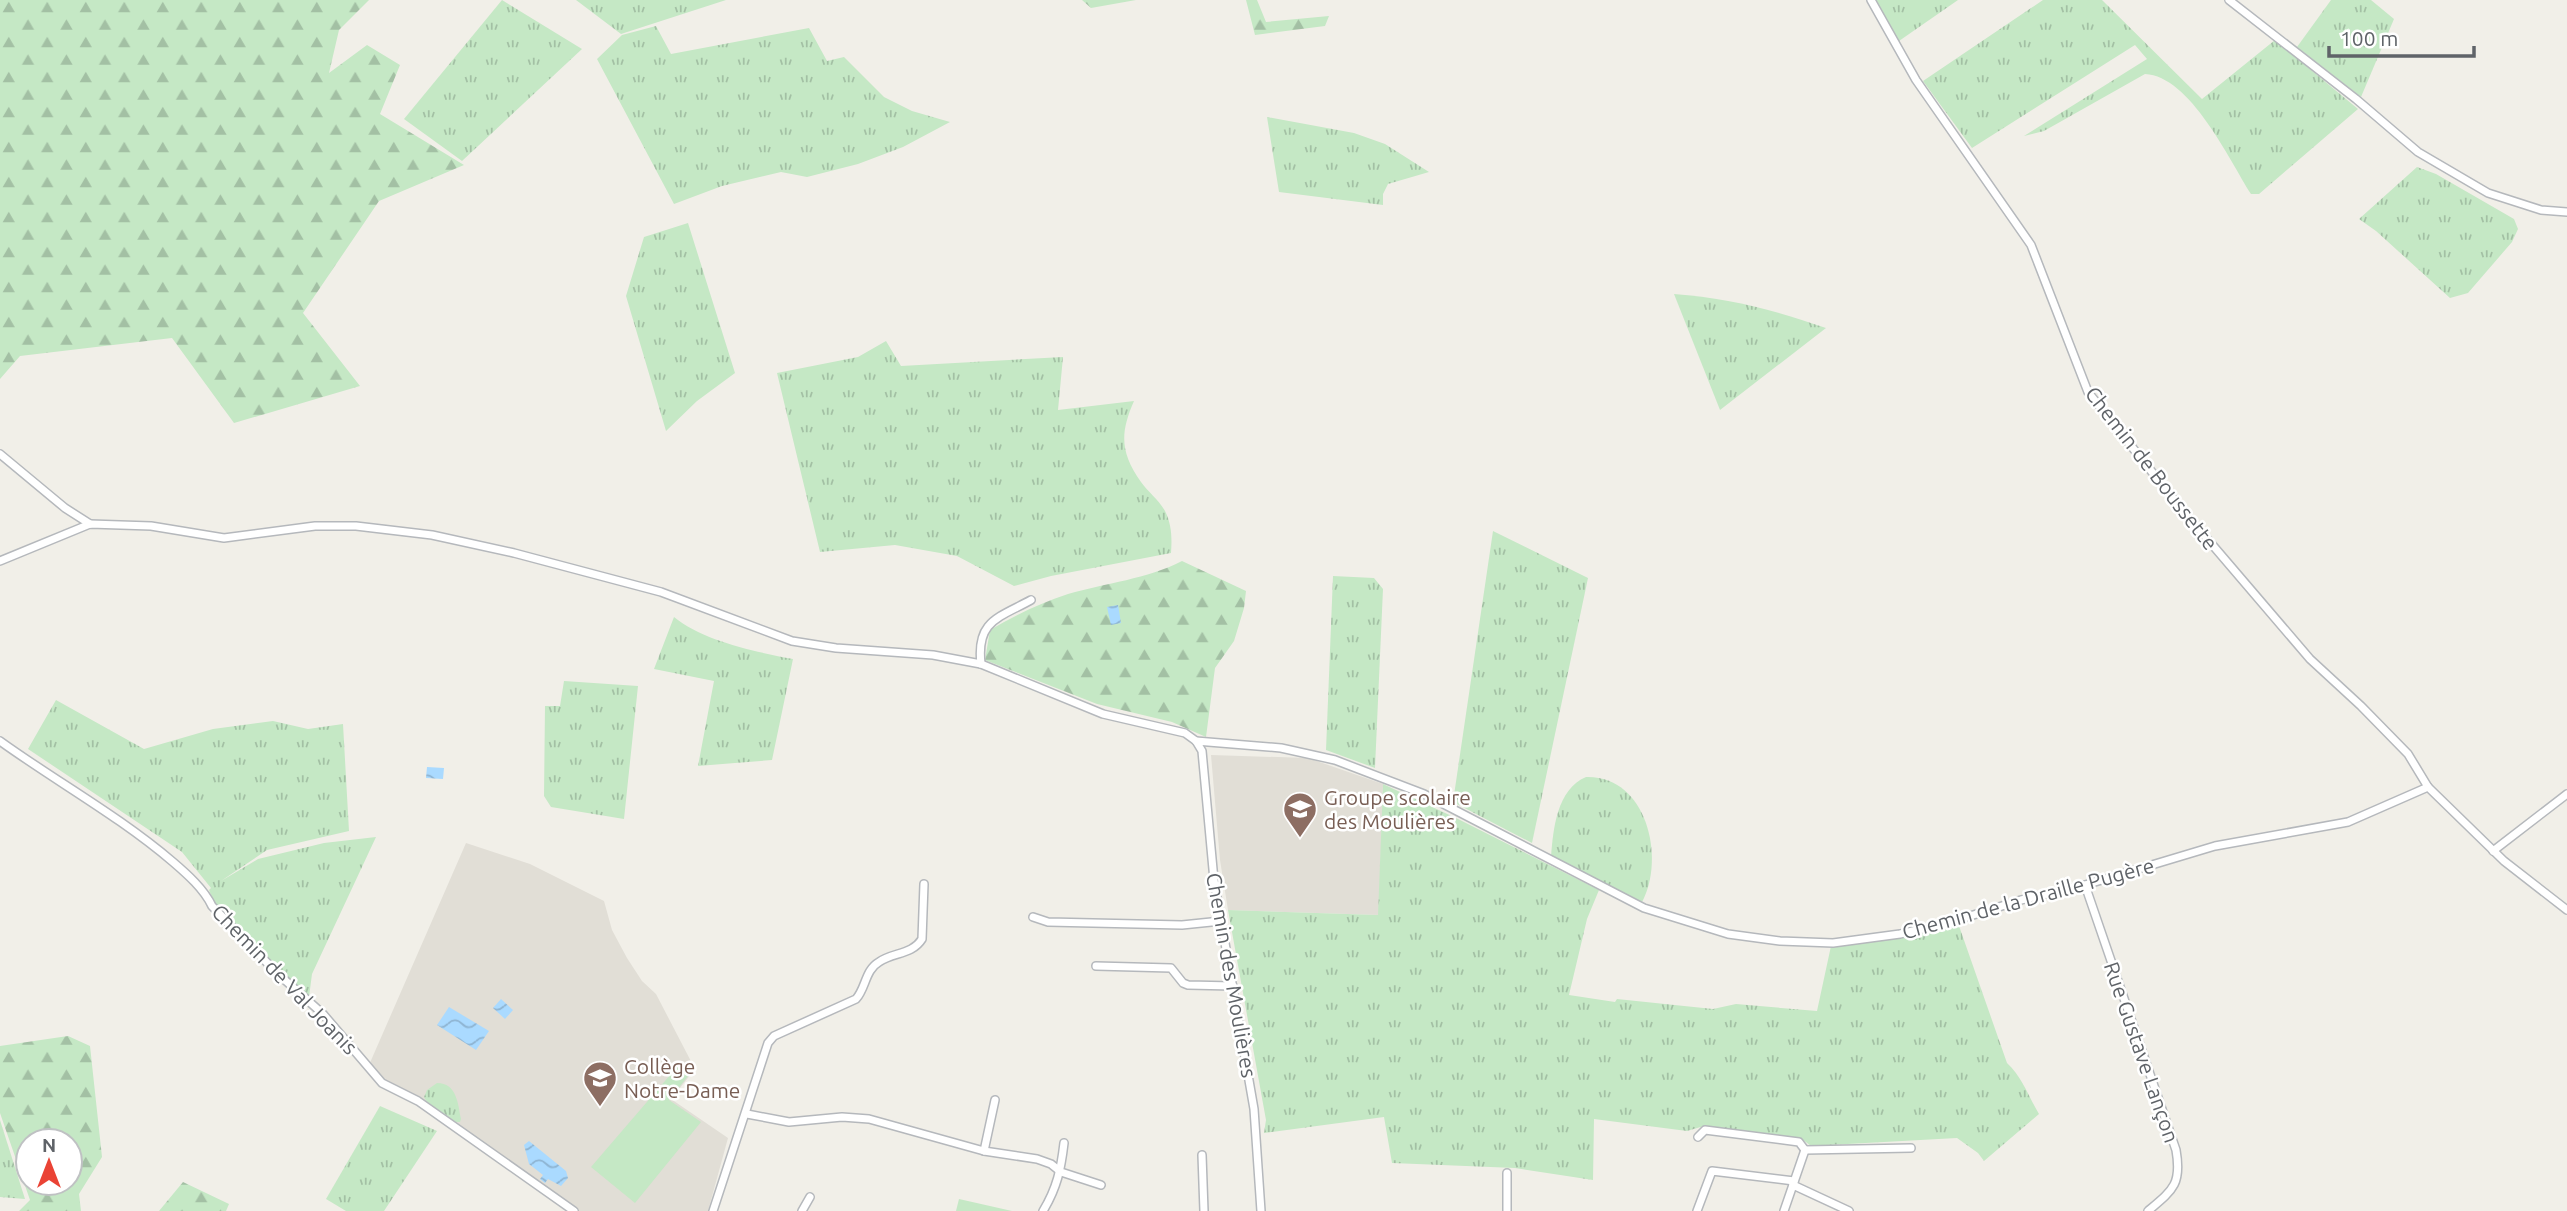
<svg xmlns="http://www.w3.org/2000/svg" width="2567" height="1211" viewBox="0 0 2567 1211" font-family="Ubuntu,sans-serif">
<style>
.education{fill:#e1ded6}
.grass{fill:url(#grass-tufts)}
.forest{fill:url(#forest-firs);fill-rule:evenodd}
.garden{fill:#c5e8c5}
.water{fill:url(#water-waves)}
.lines{fill:none;stroke-linecap:round;stroke-linejoin:round}
.minor-casing{stroke:#b5b8bc;stroke-width:10}
.minor{stroke:#fff;stroke-width:7}
.labels{text-anchor:middle;dominant-baseline:central;stroke-width:5;stroke-linejoin:round;paint-order:stroke}
.street-label{font-size:21px;fill:#5f6368;stroke:#fff}
.education-label{font-size:21px;fill:#785e54;stroke:#fff;text-anchor:start}
</style>
<defs>
<pattern id="grass-tufts" width="24" height="20" patternUnits="userSpaceOnUse" patternTransform="scale(1.75)"><rect width="24" height="20" fill="#c5e8c5"/><path d="M3 7l-1-3M5 7V3M7 7l1-3M15 17l-1-3M17 17v-4M19 17l1-3" fill="none" stroke="#a3c0a4"/></pattern>
<pattern id="forest-firs" width="22" height="20" patternUnits="userSpaceOnUse" patternTransform="scale(1.75)"><rect width="22" height="20" fill="#c5e8c5"/><path d="M5 1l3.5 6h-7zM16 11l3.5 6h-7z" fill="#a3c0a4"/></pattern>
<pattern id="water-waves" width="16" height="10" patternUnits="userSpaceOnUse" patternTransform="scale(1.75)"><rect width="16" height="10" fill="#aadaff"/><path d="M0 5q4-4 8 0t8 0" fill="none" stroke="#8eb4d2"/></pattern>
</defs>
<rect width="100%" height="100%" fill="#f1efe8"/>
<g class="education">
<path d="M 1211,755 L 1308,758 L 1383,784 L 1379,915 L 1228,910 L 1220,860 Z"/>
<path d="M 466,843 L 530,864 L 604,901 L 612,930 L 627,958 L 642,981 L 656,994 L 695,1069 L 671,1099 L 728,1138 L 708,1211 L 570,1211 L 387,1084 L 369,1065 Z"/>
</g>
<g class="grass">
<path d="M 502,0 L 582,49 L 462,161 L 404,119 Z"/>
<path d="M 576,0 L 726,0 L 621,34 Z"/>
<path d="M 1876,0 L 1958,0 L 1899,41 Z"/>
<path d="M 2043,0 L 2102,0 L 2202,99 L 2275,40 L 2358,109 L 2259,194 L 2251,194 C 2229,159 2190,76 2145,74 L 2044,131 L 2024,136 L 2147,59 L 2135,45 L 1972,148 L 1923,81 Z"/>
<path d="M 2331,0 L 2371,0 L 2394,19 L 2361,97 L 2297,47 Z"/>
<path d="M 656,26 L 671,54 L 809,28 L 827,61 L 844,57 L 884,97 L 912,111 L 950,122 L 903,147 L 858,164 L 807,177 L 781,172 L 722,186 L 674,204 L 597,59 L 622,35 Z"/>
<path d="M 1267,117 L 1354,133 L 1385,144 L 1429,172 L 1388,184 L 1383,194 L 1383,205 L 1279,192 Z"/>
<path d="M 2417,167 L 2436,174 L 2514,219 L 2518,229 L 2512,242 L 2468,293 L 2450,298 L 2376,231 L 2359,219 Z"/>
<path d="M 688,223 L 735,373 L 697,401 L 666,431 L 626,296 L 644,237 Z"/>
<path d="M 1674,294 C 1728,298 1775,310 1826,328 L 1720,410 Z"/>
<path d="M 886,341 L 901,366 L 1063,357 L 1058,410 L 1134,401 C 1120,433 1120,452 1141,482 C 1148,492 1159,500 1165,511 C 1172,525 1172,539 1171,553 L 1051,576 L 1014,586 L 957,556 L 895,545 L 820,552 L 777,373 L 858,357 Z"/>
<path d="M 1493,531 L 1588,578 L 1532,843 L 1453,802 Z"/>
<path d="M 1333,576 L 1374,578 L 1383,589 L 1375,768 L 1326,750 Z"/>
<path d="M 674,617 C 703,641 756,652 793,659 L 772,760 L 698,766 L 714,681 L 654,669 Z"/>
<path d="M 564,681 L 638,686 L 624,819 L 551,807 L 544,796 L 545,706 L 560,706 Z"/>
<path d="M 56,700 L 144,749 L 213,729 L 273,721 L 308,729 L 343,724 L 349,831 L 267,850 L 221,881 L 258,859 L 324,843 L 376,837 L 312,974 L 309,997 C 280,972 222,925 209,890 L 211,888 L 182,852 L 28,749 Z"/>
<path d="M 1586,777 C 1646,775 1666,857 1642,902 L 1551,857 C 1553,829 1557,789 1586,777 Z"/>
<path d="M 1383,784 L 1458,819 L 1599,890 L 1587,919 L 1569,995 L 1615,1002 L 1617,999 L 1713,1009 L 1736,1004 L 1817,1011 L 1831,946 L 1911,936 L 1958,923 L 2007,1063 C 2023,1078 2028,1096 2039,1114 L 1984,1161 L 1978,1153 L 1957,1138 L 1811,1146 L 1802,1139 L 1704,1126 L 1687,1131 L 1594,1119 L 1593,1180 L 1515,1168 L 1392,1163 L 1384,1117 L 1264,1133 L 1266,1120 L 1228,910 L 1378,915 Z"/>
<path d="M 437,1083 C 457,1083 458,1104 461,1119 L 460,1122 L 456,1122 L 427,1102 L 424,1097 L 427,1090 Z"/>
<path d="M 380,1106 L 437,1131 L 384,1211 L 346,1211 L 326,1199 Z"/>
<path d="M 0,1120 L 25,1199 L 0,1197 Z"/>
</g>
<g class="forest">
<path d="M 0,0 L 369,0 L 339,30 L 329,73 L 367,45 L 400,65 L 380,114 L 464,165 L 379,201 L 303,313 L 360,386 L 234,423 L 172,338 L 20,356 L 0,379 Z"/>
<path d="M 1082,0 L 1136,0 L 1091,8 Z"/>
<path d="M 1246,0 L 1257,0 L 1266,22 L 1329,16 L 1325,26 L 1255,35 Z"/>
<path d="M 1182,561 L 1246,591 L 1244,608 L 1234,641 L 1215,668 L 1206,737 L 1172,722 L 1097,704 L 985,660 L 990,630 C 1016,615 1040,603 1068,594 C 1106,583 1147,579 1182,561 Z"/>
<path d="M 68,1036 L 90,1046 L 102,1157 L 79,1194 L 81,1211 L 19,1211 L 30,1200 L 0,1113 L 0,1046 ZM 28,1141 L 70,1141 L 70,1183 L 28,1183 Z"/>
<path d="M 183,1182 L 229,1204 L 226,1211 L 159,1211 Z"/>
</g>
<g class="garden">
<path d="M 677,1067 L 688,1076 L 669,1100 L 701,1122 L 635,1203 L 591,1167 Z"/>
<path d="M 959,1199 L 1012,1211 L 956,1211 Z"/>
</g>
<g class="water">
<path d="M 1118,605 L 1121,623 L 1111,625 L 1107,607 Z"/>
<path d="M 427,767 L 444,768 L 443,779 L 426,778 Z"/>
<path d="M 501,999 L 513,1010 L 505,1019 L 493,1008 Z"/>
<path d="M 449,1007 L 489,1031 L 476,1050 L 437,1025 Z"/>
<path d="M 529,1141 L 566,1171 L 568,1178 L 561,1186 L 548,1179 L 545,1183 L 540,1179 L 543,1175 L 529,1164 L 524,1145 Z"/>
</g>
<g class="lines">
<g class="minor-casing">
<g id="minor">
<path d="M 1871,0 L 1916,80 L 2031,245 L 2088,392 L 2180,507 L 2310,659 L 2361,706 L 2408,754 L 2428,787 L 2504,861 L 2567,910"/>
<path d="M 2229,0 L 2356,99 L 2418,152 L 2488,193 L 2541,210 L 2567,212"/>
<path d="M 0,454 L 65,508 L 90,524"/>
<path d="M 0,561 L 90,524 L 151,526 L 224,538 L 315,526 L 356,526 L 432,535 L 514,553 L 661,592 L 792,641 L 836,648 L 933,655 L 981,664 L 1103,714 L 1185,733 L 1196,741 L 1202,751 L 1214,880 L 1254,1109 L 1261,1211"/>
<path d="M 981,664 C 976,621 998,618 1031,600"/>
<path d="M 0,741 C 57,782 119,816 173,862 C 187,874 204,889 212,906 L 277,973 L 323,1014 L 382,1083 L 418,1101 L 574,1211"/>
<path d="M 1196,741 L 1281,748 L 1335,760 L 1424,794 L 1644,908 L 1728,934 L 1780,941 L 1833,943 L 1900,934 L 1951,922 L 2021,900 L 2085,885 L 2215,846 L 2348,822 L 2428,787"/>
<path d="M 2493,851 L 2567,794"/>
<path d="M 2085,885 L 2176,1150 C 2182,1184 2173,1190 2148,1211"/>
<path d="M 1033,917 L 1048,922 L 1182,925 L 1221,921"/>
<path d="M 1096,966 L 1171,968 L 1183,983 L 1188,985 L 1233,986"/>
<path d="M 747,1114 L 789,1122 L 842,1117 L 869,1119 L 984,1151 L 1037,1159 L 1051,1164 L 1061,1172 L 1101,1185"/>
<path d="M 1698,1137 L 1705,1130 L 1799,1142 L 1805,1150"/>
<path d="M 1805,1150 L 1911,1148"/>
<path d="M 984,1151 L 995,1100"/>
<path d="M 1202,1155 L 1204,1211"/>
<path d="M 1793,1185 L 1849,1211"/>
<path d="M 713,1211 L 768,1043 L 774,1036 L 856,999 C 866,988 865,970 879,962 C 893,952 912,955 922,939 L 924,884"/>
<path d="M 802,1211 L 810,1197"/>
<path d="M 1043,1211 C 1057,1188 1061,1169 1064,1143"/>
<path d="M 1507,1211 L 1507,1173"/>
<path d="M 1697,1211 L 1712,1171 L 1794,1181"/>
<path d="M 1784,1211 L 1805,1150"/>
</g>
</g>
<use href="#minor" class="minor"/>
</g>
<defs>
<g id="school-pin" transform="scale(1.75)"><path d="M0 17L-7.5 6A9.5 9.5 0 1 1 7.5 6Z" fill="#8d6e63" stroke="#fff"/><path d="M0-5L7-2L0 1L-7-2ZM-4 1L0 2.5L4 1V4Q0 6-4 4Z" fill="#fff"/></g>
</defs>
<g fill-rule="evenodd">
<use href="#school-pin" x="1300" y="809"/>
<use href="#school-pin" x="600" y="1078"/>
</g>
<g class="labels">
<g class="street-label">
<text transform="translate(2152 468) rotate(52)">Chemin de Boussette</text>
<text transform="translate(2028 898) rotate(-15)">Chemin de la Draille Pugère</text>
<text transform="translate(1232 975) rotate(80)">Chemin des Moulières</text>
<text transform="translate(285 979) rotate(46)">Chemin de Val Joanis</text>
<text transform="translate(2142 1052) rotate(71)">Rue Gustave Lançon</text>
</g>
<g class="education-label">
<text x="1324" y="797">Groupe scolaire<tspan x="1324" dy="24">des Moulières</tspan></text>
<text x="624" y="1066">Collège<tspan x="624" dy="24">Notre-Dame</tspan></text>
</g>
</g>
<g transform="translate(49 1162)"><circle r="33" fill="#ffffff" stroke="#bfc1c3" stroke-width="2"/>
<path d="M0-5L12 26L0 18L-12 26Z" fill="#ea4335"/>
<text y="-10" font-size="19" font-weight="bold" text-anchor="middle" fill="#5f6368">N</text>
</g>
<path d="M2329 46v10h145v-10" fill="none" stroke="#5f6368" stroke-width="3.5"/>
<text x="2340" y="46" font-size="21" fill="#5f6368" stroke="#ffffff" stroke-width="5" paint-order="stroke">100 m</text>
</svg>
